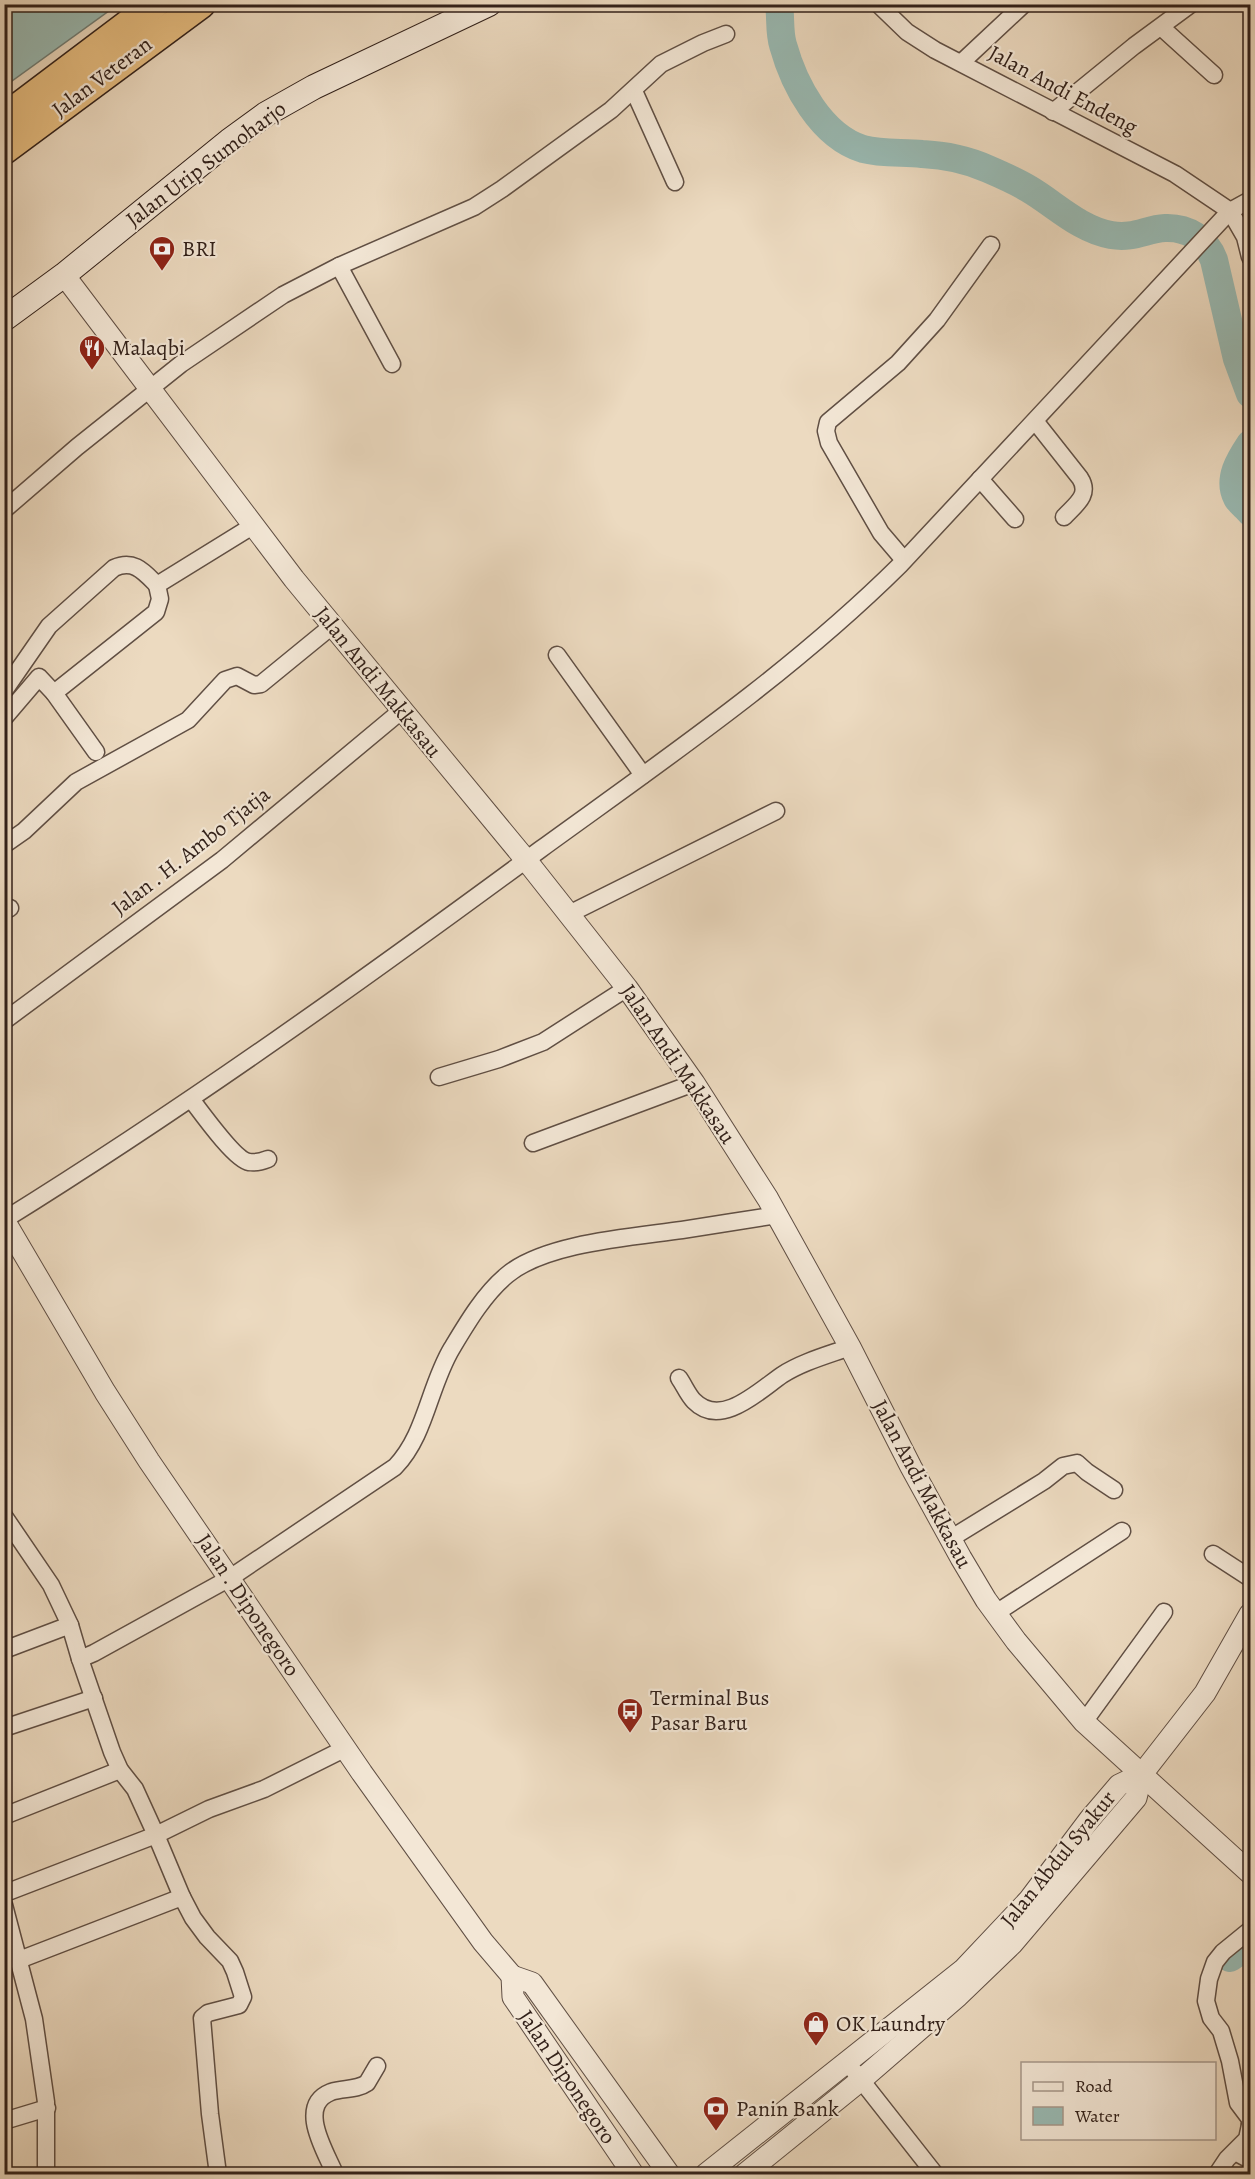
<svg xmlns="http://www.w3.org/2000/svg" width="1255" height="2179" viewBox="0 0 1255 2179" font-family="Alegreya,serif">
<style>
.water{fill:#99bab3;stroke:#707d76;stroke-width:1.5}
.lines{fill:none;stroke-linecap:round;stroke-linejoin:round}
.river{stroke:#99bab3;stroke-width:28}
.minor-casing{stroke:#604f44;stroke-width:19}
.tertiary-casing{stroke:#604f44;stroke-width:23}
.secondary-casing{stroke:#32211a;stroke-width:26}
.trunk-casing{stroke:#32211a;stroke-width:31}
.minor{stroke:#f3e7d6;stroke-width:16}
.tertiary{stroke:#f3e7d6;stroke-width:21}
.secondary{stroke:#f3e7d6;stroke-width:24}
.trunk{stroke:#e6bd80;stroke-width:28}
.labels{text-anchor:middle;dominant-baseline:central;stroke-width:4.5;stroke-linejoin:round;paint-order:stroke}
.street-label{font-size:22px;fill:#32211a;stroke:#f3e7d6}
.poi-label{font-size:22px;fill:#32211a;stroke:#f3e7d6;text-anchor:start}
</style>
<rect width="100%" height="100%" fill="#ecdac0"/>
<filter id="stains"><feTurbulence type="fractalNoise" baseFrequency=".00333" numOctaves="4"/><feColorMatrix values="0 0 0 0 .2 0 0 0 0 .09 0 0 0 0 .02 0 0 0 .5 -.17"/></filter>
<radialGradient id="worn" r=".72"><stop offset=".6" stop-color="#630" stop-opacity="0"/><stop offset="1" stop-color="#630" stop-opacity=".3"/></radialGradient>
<path class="water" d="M 5,4 L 117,4 L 117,5 L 5,86 Z"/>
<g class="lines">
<g class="river">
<path d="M 779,4 C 781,18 779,32 783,45 C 794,85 821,136 863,149 C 882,154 903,152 922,154 C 944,155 968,160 988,169 C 1002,175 1016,181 1029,189 C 1056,205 1079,229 1111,235 C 1134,239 1146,229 1165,228 C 1188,227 1206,239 1214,260 L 1237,359 L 1250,394"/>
<path d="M 1250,444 C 1240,459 1227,479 1237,498 C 1240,503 1247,508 1250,512"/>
<path d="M 1230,1958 L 1246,1947 L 1250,1941"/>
</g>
<g class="minor-casing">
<g id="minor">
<path d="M 878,4 L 907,32 L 935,50 L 1175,174 L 1230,211 L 1245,237 L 1250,257"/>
<path d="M 1161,27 L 1214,75"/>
<path d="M 962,62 L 1024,4"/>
<path d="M 634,91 L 675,182"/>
<path d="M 1053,112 L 1134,46 L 1191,4"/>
<path d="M 339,266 L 392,364"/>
<path d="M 1035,421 L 1080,478 C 1091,495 1075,505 1064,517"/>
<path d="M 980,479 L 1015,519"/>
<path d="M 4,510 L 77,447 L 181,364 L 283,295 L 339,266 L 474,207 L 502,189 L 611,110 L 661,64 L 703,43 L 726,34"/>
<path d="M 904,560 L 881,533 L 829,443 L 826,431 L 828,422 L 898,363 L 937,320 L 991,245"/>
<path d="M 557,655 L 643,775"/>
<path d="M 4,691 L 49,626 L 114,568 C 134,559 144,572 157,585 L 254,525"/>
<path d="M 54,693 L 156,612 L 160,599 L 157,585"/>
<path d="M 4,718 L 39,677 L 54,693 L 96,752"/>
<path d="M 4,845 L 24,831 L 76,782 L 188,720 L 225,680 L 237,676 L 254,685 L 261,684 L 332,626"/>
<path d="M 4,911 L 10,908"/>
<path d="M 569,914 L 776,811"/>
<path d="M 4,1021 L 222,860 L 401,711"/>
<path d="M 439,1077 L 499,1059 L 543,1042 L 627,988"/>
<path d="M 191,1099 C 201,1112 235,1160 249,1162 C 255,1163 263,1161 268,1159"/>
<path d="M 533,1143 L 694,1083"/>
<path d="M 4,1220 C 189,1105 366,978 541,849 C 665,759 791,673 900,565 L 1230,211 L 1250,200"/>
<path d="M 679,1378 C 684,1385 688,1395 694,1401 C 721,1429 760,1390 782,1375 C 802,1362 828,1355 850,1347"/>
<path d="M 4,1516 L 51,1585 L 70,1625"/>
<path d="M 950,1539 L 1044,1481 L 1063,1466 L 1077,1463 L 1087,1472 L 1114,1490"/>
<path d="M 1213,1554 L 1250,1578"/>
<path d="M 996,1613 L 1122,1531"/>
<path d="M 4,1650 L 70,1625 L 80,1659 L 112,1752 L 120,1770 L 135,1789 L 156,1835 L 209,1809 L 264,1789 L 346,1748"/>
<path d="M 80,1659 L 94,1653 L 230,1578 L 395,1467 C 426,1435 429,1386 452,1348 C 467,1323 484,1294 507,1275 C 545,1243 633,1237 682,1230 C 714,1225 745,1220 777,1215"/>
<path d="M 1084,1722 L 1164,1612"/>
<path d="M 4,1728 L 94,1698"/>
<path d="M 4,1816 L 120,1770"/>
<path d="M 4,1895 L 8,1892 L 156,1835 L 182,1897"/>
<path d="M 4,1905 L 34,2019 L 46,2102 L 46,2174"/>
<path d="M 1250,1930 L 1223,1952 L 1215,1962 L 1209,1979 L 1206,2001 L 1211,2018 L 1221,2031 L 1230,2061 L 1238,2103 L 1250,2119 L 1250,2124"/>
<path d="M 19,1960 L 182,1897 L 193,1918 L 207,1937 L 230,1961 L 235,1972 L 243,1997 L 239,2005 L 208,2013 L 202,2018 L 210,2114 L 218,2174"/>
<path d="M 854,2071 L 935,2174"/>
<path d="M 4,2121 L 47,2108"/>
<path d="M 1235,2152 L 1250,2160"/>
<path d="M 335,2174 C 326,2152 296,2106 331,2092 C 343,2088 357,2090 367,2083 L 377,2066"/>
<path d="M 1217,2174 L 1227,2159 L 1247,2139 L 1250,2125"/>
</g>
</g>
<g class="tertiary-casing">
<g id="tertiary">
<path d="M 64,275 L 294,579 L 526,860 L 627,988 L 694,1083 L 768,1199 L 850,1347 L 911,1467 L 961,1558 L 986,1600 L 1016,1641 L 1084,1722 L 1250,1873"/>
<path d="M 4,1220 L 105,1392 L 149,1461 L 362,1773 L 483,1942 L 512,1976"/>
<path d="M 512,1976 L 532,1983 L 669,2174"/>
<path d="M 512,1976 L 513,1997 L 633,2174"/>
<path d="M 706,2174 L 964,1969 L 1029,1900 L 1090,1819 L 1119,1785 L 1142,1774"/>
<path d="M 745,2174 L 861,2080 L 958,1996 L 1012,1944 L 1136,1798 L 1142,1774 L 1205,1693 L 1250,1614"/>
</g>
</g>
<g class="secondary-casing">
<path id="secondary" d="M 4,319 L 64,275 L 229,141 L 266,114 L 314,87 L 489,4"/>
</g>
<g class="trunk-casing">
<g id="trunk">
<path d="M 4,118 L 155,4"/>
<path d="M 4,150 L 201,4"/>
</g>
</g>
<use href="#minor" class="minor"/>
<use href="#tertiary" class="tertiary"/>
<use href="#secondary" class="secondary"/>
<use href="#trunk" class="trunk"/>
</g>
<defs>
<g id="bank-pin" transform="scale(1.35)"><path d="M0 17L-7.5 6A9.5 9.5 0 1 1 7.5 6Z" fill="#8f2418" stroke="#f3e7d6"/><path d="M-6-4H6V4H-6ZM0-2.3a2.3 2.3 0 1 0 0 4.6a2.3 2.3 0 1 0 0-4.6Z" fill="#fff"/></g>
<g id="restaurant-pin" transform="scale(1.35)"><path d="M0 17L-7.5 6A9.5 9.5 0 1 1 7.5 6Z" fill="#8f2418" stroke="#f3e7d6"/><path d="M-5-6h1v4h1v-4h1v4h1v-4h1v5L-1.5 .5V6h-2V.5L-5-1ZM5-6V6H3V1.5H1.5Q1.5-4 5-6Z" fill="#fff"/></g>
<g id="bus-pin" transform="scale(1.35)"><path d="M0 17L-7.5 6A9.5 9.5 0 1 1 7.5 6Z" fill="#8f2418" stroke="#f3e7d6"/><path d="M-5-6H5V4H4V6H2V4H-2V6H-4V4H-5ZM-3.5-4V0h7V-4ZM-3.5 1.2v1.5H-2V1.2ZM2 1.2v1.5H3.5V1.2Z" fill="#fff"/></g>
<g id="shop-pin" transform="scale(1.35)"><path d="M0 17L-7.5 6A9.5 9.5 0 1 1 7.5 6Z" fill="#8f2418" stroke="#f3e7d6"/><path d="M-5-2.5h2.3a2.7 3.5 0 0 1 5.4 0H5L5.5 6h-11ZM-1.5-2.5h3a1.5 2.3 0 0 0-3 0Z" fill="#fff"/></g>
</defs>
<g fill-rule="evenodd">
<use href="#bank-pin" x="162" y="249"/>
<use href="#restaurant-pin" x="92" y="348"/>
<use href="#bus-pin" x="630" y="1711"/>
<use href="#shop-pin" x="816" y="2024"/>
<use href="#bank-pin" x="716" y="2109"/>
</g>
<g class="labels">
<g class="street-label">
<text transform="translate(102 77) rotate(-37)">Jalan Veteran</text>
<text transform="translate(1063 90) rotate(28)">Jalan Andi Endeng</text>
<text transform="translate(206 164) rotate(-37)">Jalan Urip Sumoharjo</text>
<text transform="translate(378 682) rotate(51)">Jalan Andi Makkasau</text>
<text transform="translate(191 851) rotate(-38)">Jalan . H. Ambo Tjatja</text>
<text transform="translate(678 1064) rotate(56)">Jalan Andi Makkasau</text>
<text transform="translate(922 1484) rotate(62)">Jalan Andi Makkasau</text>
<text transform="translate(248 1605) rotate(56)">Jalan . Diponegoro</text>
<text transform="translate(1058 1859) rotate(-51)">Jalan Abdul Syakur</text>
<text transform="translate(567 2077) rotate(56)">Jalan Diponegoro</text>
</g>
<g class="poi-label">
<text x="182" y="249">BRI</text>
<text x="112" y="348">Malaqbi</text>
<text x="650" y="1698">Terminal Bus<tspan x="650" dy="25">Pasar Baru</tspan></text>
<text x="836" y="2024">OK Laundry</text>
<text x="736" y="2109">Panin Bank</text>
</g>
</g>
<rect width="1255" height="2179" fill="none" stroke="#ecdac0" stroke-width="24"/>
<rect x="6" y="6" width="1243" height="2167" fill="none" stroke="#32211a" stroke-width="3"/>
<rect x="12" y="12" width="1231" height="2155" fill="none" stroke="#32211a" stroke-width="1.5"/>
<rect x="1021" y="2062" width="195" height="78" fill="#f3e7d6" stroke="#a6988b" stroke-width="1.5"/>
<rect x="1033" y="2082" width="30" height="9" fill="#f3e7d6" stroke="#a6988b" stroke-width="1.5"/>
<text x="1075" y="2092" font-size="18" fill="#32211a">Road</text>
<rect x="1033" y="2107" width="30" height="18" fill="#99bab3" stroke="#a6988b" stroke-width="1.5"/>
<text x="1075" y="2122" font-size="18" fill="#32211a">Water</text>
<rect width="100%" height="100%" filter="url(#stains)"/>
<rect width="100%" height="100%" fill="url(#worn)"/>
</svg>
